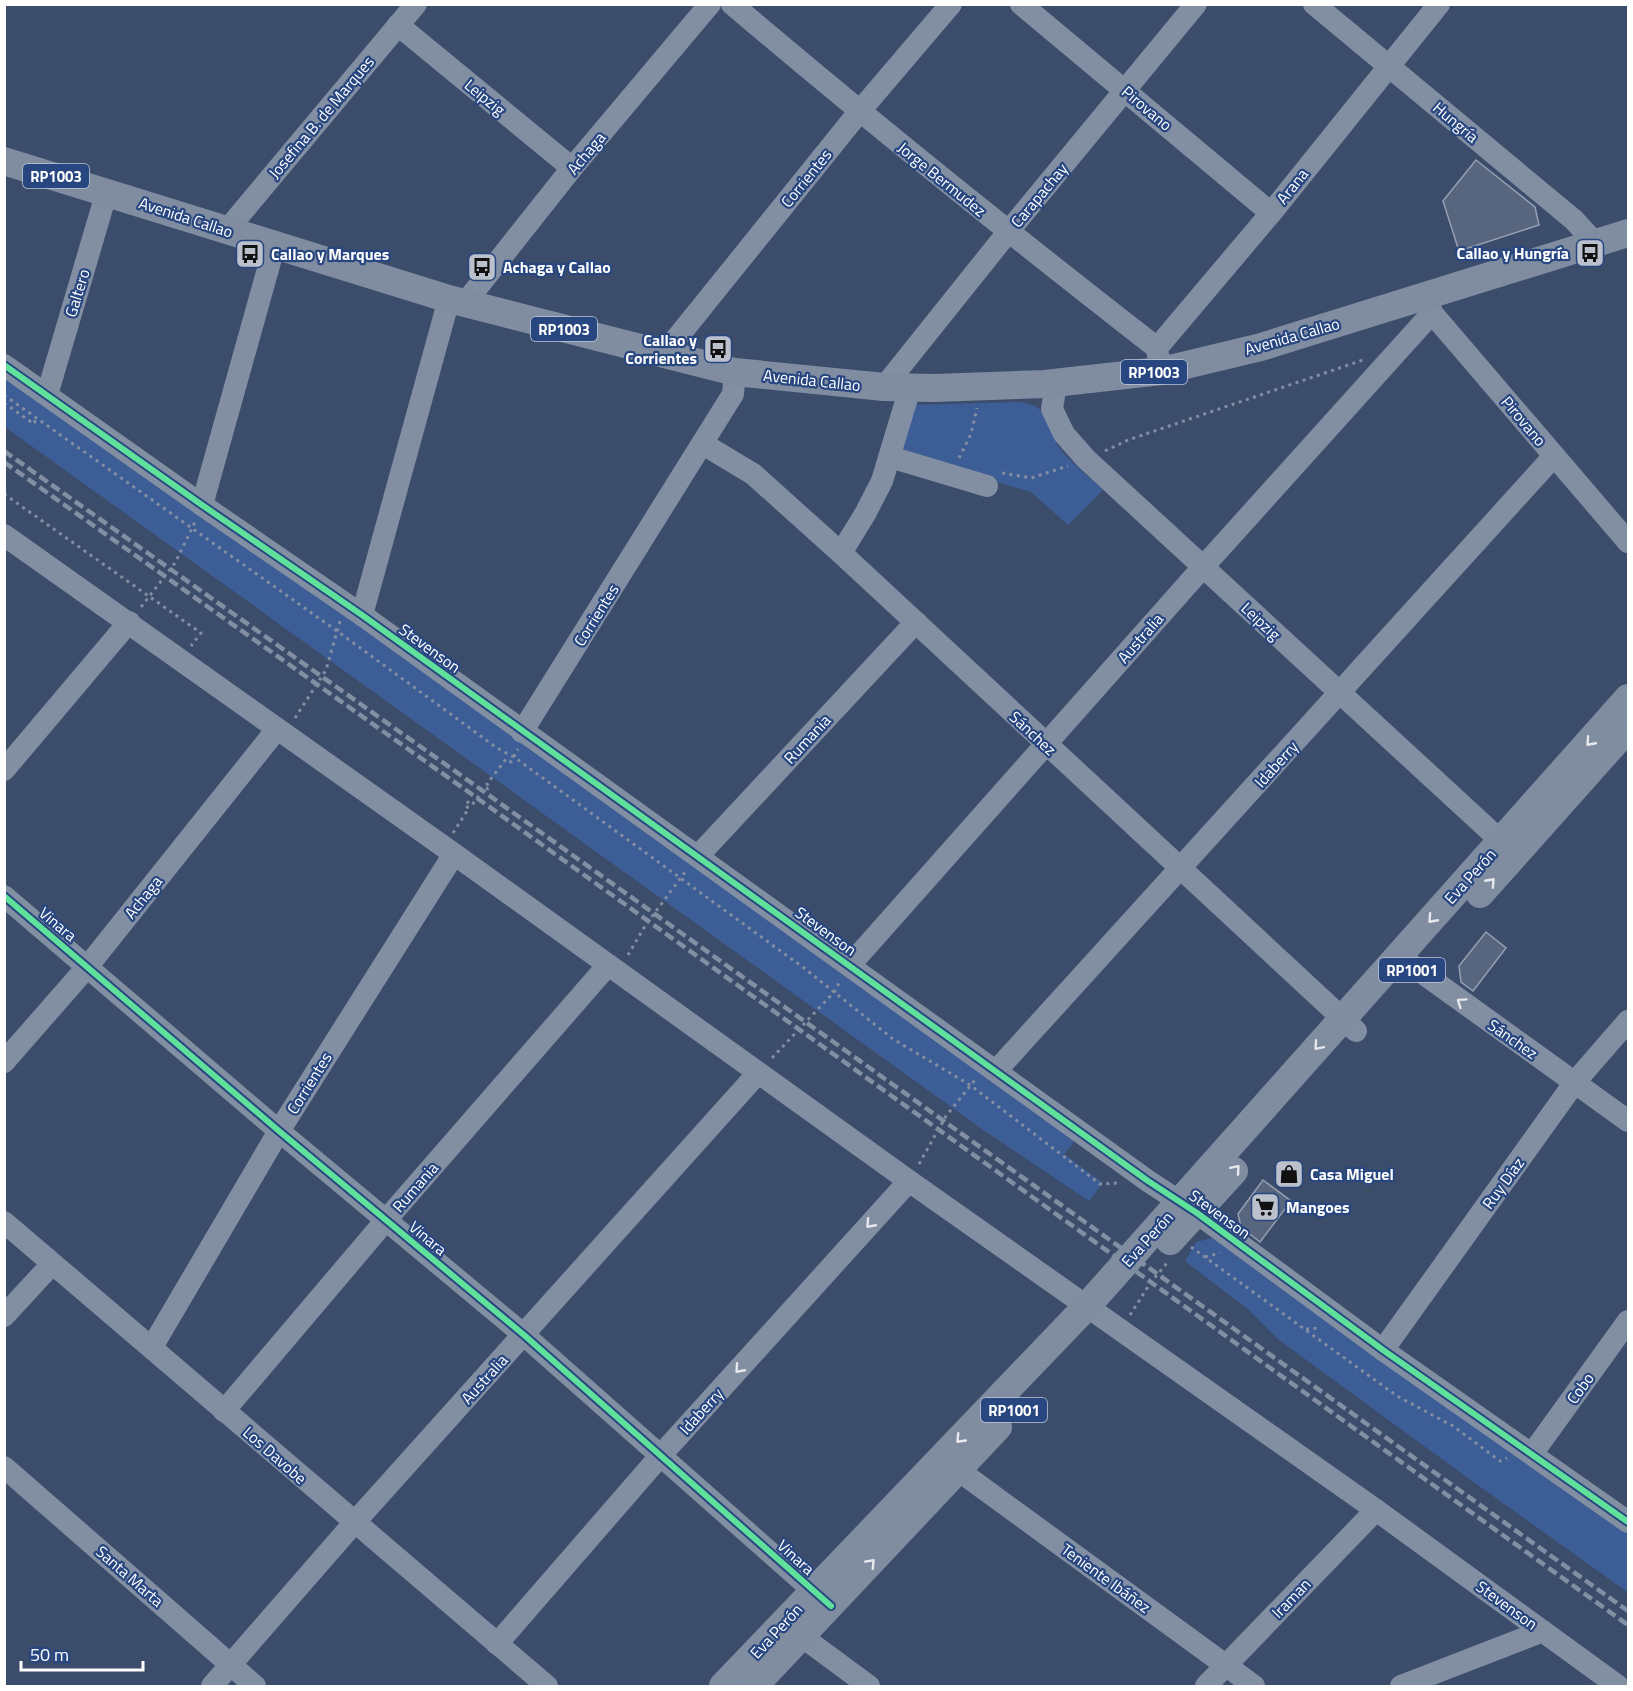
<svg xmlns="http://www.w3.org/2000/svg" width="1633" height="1691" viewBox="0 0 1633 1691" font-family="'Titillium Web',sans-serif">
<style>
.green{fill:#3d5d96}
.building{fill:#57657e;stroke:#959fb1;stroke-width:1.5}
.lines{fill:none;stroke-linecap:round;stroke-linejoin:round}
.path{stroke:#828ea2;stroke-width:3;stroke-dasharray:3 4.5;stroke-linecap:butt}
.minor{stroke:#828ea2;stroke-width:22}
.major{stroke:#808da1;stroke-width:28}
.rail{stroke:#828ea2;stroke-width:4.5;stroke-dasharray:10 4.5;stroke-linecap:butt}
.cycleway-casing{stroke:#284780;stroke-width:10}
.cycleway{stroke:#60e19b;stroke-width:6}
.oneway{stroke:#e6e8ec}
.labels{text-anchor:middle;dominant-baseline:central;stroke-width:4.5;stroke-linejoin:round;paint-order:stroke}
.shield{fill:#284780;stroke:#bec8d9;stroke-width:1.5}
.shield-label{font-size:15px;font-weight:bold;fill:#fff}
.street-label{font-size:16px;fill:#fff;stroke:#284780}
.poi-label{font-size:16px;font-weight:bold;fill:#fff;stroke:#284780;text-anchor:start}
</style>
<rect width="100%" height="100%" fill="#3c4d6c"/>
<g class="green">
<path d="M 5,369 L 1077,1138 L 1064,1154 L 1103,1183 L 1089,1201 L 982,1129 L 5,427 Z"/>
<path d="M 1019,402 C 1052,405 1046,427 1059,447 C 1066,459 1092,479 1103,490 L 1068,525 L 1031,492 L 899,454 L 912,405 Z"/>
<path d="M 1216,1237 L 1628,1533 L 1628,1589 L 1626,1591 L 1450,1465 L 1279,1340 L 1249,1310 L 1185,1261 L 1196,1242 Z"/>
</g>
<g class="building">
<path d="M 1476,160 L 1535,207 L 1539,225 L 1459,251 L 1443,201 Z"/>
<path d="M 1486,932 L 1506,948 L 1473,991 L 1461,982 L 1459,966 Z"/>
<path d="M 1263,1180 L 1291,1201 L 1260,1242 L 1241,1227 L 1238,1214 Z"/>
</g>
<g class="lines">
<g class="path">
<path d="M 4,395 L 337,631 L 497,748 L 514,757 L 804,968 L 893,1039 L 970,1085 L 1100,1184 L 1117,1183"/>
<path d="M 4,403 L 34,424 L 36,418"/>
<path d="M 1105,451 L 1128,440 L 1363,360"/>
<path d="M 959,458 L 971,434 L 977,408"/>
<path d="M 1002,473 L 1031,478 L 1068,466"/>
<path d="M 4,494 L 201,633 L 191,646"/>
<path d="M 141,607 L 175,563 L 195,522"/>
<path d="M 295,718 L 326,670 L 340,621"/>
<path d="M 453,833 L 469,808 L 465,806 L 468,802 L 472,805 L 485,787 L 488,789 L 490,787 L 487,784 L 506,759 L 511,762 L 518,749"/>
<path d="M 628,955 L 645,926 L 685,872"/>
<path d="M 772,1058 L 835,991 L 839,983"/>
<path d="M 919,1164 L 946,1116 L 975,1080"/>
<path d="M 1191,1247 L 1397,1396 L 1453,1426 L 1500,1461 L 1507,1458"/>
<path d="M 1205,1257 L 1220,1253"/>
<path d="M 1130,1315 L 1151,1282 L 1168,1262"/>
<path d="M 1306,1329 L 1321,1328"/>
</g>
<g class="minor">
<path d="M 732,4 C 871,122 1013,236 1157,348"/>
<path d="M 1021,4 L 1271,213"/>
<path d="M 1314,4 L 1574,220 L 1595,243"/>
<path d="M 398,25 L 572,168"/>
<path d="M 227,230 L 416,4"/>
<path d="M 1428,300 L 1432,313 L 1628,542"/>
<path d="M 465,303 L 572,168 L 710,4"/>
<path d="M 664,354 L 859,112 L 951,4"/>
<path d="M 1159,361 L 1157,348 L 1271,213 L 1439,4"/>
<path d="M 4,365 L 202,505 L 362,615 L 1148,1181 L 1197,1213 L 1383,1350 L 1628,1522"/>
<path d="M 1056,383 L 1052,409 L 1064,434 L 1086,459 L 1501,841"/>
<path d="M 884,387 L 1008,232 L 1196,4"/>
<path d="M 47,395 L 107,191"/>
<path d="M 703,444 L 753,474 L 841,553 L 1356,1031"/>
<path d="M 890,457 L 987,486"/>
<path d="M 202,505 L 275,244"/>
<path d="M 4,535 L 454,854 L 909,1181 L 1376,1510 L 1618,1686"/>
<path d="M 841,553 L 865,514 L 882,481 L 910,388"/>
<path d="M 362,615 L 449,299"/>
<path d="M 522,732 L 733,394 L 735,372"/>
<path d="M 4,770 L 129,622"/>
<path d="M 698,856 L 916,622"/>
<path d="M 4,896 L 279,1131 L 524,1335 L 825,1601"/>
<path d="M 1399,956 L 1628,1121"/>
<path d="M 850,965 L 1203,567 L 1432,313"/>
<path d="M 4,1062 L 88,966 L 277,729"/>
<path d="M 996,1071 L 1554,456"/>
<path d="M 4,1222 L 547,1686"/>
<path d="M 4,1316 L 52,1264"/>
<path d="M 152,1347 L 279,1131 L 454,854"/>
<path d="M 1383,1350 L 1575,1082 L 1628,1021"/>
<path d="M 224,1411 L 386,1220 L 608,965"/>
<path d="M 1532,1454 L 1628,1321"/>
<path d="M 4,1467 L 255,1686"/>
<path d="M 958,1470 L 1254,1686"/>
<path d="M 789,1627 L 869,1686"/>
<path d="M 497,1644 L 661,1455 L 909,1181"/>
<path d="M 212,1686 L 354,1523 L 758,1073"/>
<path d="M 1206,1686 L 1376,1510"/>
<path d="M 1401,1686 L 1543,1631"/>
</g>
<g class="major">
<path d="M 4,161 L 449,299 L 664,354 L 735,372 L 884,387 L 935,388 L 1045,384 L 1161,371 L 1261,347 L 1628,233"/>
<path d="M 1480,894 L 1628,728"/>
<path d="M 1170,1241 L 1234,1171"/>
<path d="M 723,1686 L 1087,1306 L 1628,698"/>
<path d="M 754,1686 L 998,1427"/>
</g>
<g class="rail">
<path d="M 4,451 L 483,791 L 1628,1611"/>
<path d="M 4,462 L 477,798 L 1628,1625"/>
</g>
<g class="cycleway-casing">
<g id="cycleway">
<path d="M 4,365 L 202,505 L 362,615 L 1148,1181 L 1197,1213 L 1383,1350 L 1628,1522"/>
<path d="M 4,896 L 279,1131 L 524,1335 L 831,1606"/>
</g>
</g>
<use href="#cycleway" class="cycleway"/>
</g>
<defs><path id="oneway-chevron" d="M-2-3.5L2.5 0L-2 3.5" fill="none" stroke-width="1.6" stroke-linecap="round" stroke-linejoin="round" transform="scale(1.5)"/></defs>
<g class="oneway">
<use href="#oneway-chevron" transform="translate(1590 742) rotate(132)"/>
<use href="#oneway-chevron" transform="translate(1491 882) rotate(-48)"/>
<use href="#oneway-chevron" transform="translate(1432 919) rotate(132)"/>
<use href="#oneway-chevron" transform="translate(1461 1002) rotate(-145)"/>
<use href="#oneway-chevron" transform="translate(1318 1046) rotate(131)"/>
<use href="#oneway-chevron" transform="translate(1236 1169) rotate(-49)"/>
<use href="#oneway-chevron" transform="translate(870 1224) rotate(132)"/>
<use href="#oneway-chevron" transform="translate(739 1369) rotate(132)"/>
<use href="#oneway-chevron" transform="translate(960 1439) rotate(134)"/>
<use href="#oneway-chevron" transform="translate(871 1563) rotate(-47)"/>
</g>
<defs>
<g id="bus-square" transform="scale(1.5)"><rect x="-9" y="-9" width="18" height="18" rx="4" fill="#bbc1cc" stroke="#284780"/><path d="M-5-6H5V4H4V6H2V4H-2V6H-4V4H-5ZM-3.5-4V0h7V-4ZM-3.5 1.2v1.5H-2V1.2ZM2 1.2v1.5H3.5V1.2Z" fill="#111"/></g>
<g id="shop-square" transform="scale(1.5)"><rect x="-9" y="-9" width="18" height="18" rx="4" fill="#bbc1cc" stroke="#284780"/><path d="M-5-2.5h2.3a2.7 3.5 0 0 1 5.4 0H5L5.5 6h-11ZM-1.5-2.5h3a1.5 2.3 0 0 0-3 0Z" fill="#111"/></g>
<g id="supermarket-square" transform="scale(1.5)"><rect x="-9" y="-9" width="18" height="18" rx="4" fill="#bbc1cc" stroke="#284780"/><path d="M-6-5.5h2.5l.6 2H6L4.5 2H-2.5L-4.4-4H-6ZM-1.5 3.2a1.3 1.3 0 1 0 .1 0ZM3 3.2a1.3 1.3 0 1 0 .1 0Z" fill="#111"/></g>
</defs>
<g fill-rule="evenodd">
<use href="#bus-square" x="1590" y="253"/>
<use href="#bus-square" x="250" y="254"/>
<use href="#bus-square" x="482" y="267"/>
<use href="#bus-square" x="718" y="349"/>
<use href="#shop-square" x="1289" y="1174"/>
<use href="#supermarket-square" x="1265" y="1207"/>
</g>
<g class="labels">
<g class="shield">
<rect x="23" y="164" width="66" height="24" rx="4.5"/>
<rect x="531" y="317" width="66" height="24" rx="4.5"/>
<rect x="1121" y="360" width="66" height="24" rx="4.5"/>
<rect x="1379" y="958" width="66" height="24" rx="4.5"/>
<rect x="981" y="1398" width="66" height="24" rx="4.5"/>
</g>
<g class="shield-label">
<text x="56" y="176">RP1003</text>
<text x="564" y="329">RP1003</text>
<text x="1154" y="372">RP1003</text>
<text x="1412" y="970">RP1001</text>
<text x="1014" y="1410">RP1001</text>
</g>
<g class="street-label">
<text transform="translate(485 97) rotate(39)">Leipzig</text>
<text transform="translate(1147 108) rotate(40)">Pirovano</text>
<text transform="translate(321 117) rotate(-50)">Josefina B. de Marques</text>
<text transform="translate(1456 122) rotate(40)">Hungría</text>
<text transform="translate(586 153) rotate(-50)">Achaga</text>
<text transform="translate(806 178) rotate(-51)">Corrientes</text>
<text transform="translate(942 179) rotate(39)">Jorge Bermudez</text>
<text transform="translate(1292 186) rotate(-51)">Arana</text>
<text transform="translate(1039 195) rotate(-50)">Carapachay</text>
<text transform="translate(186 217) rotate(18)">Avenida Callao</text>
<text transform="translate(77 293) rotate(-73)">Galtero</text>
<text transform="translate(1292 336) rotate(-16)">Avenida Callao</text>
<text transform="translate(812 380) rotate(6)">Avenida Callao</text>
<text transform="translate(1524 421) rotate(50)">Pirovano</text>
<text transform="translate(596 615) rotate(-58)">Corrientes</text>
<text transform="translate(1261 621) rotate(43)">Leipzig</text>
<text transform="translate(1140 638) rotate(-49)">Australia</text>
<text transform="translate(430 648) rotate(36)">Stevenson</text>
<text transform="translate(1033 733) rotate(43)">Sánchez</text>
<text transform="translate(807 739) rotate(-47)">Rumania</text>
<text transform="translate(1276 764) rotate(-48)">Idaberry</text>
<text transform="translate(1470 876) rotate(-48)">Eva Perón</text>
<text transform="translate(143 897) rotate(-51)">Achaga</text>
<text transform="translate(58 924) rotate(40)">Vinara</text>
<text transform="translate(826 931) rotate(36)">Stevenson</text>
<text transform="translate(1513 1039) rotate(35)">Sánchez</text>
<text transform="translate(309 1083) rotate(-58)">Corrientes</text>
<text transform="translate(1503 1183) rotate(-54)">Ruy Díaz</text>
<text transform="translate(415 1187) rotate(-49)">Rumania</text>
<text transform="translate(1220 1214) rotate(36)">Stevenson</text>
<text transform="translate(428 1238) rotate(40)">Vinara</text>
<text transform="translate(1147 1239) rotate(-48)">Eva Perón</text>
<text transform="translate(484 1379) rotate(-48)">Australia</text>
<text transform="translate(1580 1388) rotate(-54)">Cobo</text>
<text transform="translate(701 1411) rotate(-48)">Idaberry</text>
<text transform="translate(275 1455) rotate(41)">Los Davobe</text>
<text transform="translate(796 1557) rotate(42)">Vinara</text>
<text transform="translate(130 1576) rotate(41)">Santa Marta</text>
<text transform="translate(1106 1578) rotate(36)">Teniente Ibáñez</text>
<text transform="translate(1291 1598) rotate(-46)">Iraman</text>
<text transform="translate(1507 1605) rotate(36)">Stevenson</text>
<text transform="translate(776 1631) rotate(-47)">Eva Perón</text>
</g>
<g class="poi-label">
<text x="1569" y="253" text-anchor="end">Callao y Hungría</text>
<text x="271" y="254">Callao y Marques</text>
<text x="503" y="267">Achaga y Callao</text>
<text x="697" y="340" text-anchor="end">Callao y<tspan x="697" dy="18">Corrientes</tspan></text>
<text x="1310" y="1174">Casa Miguel</text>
<text x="1286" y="1207">Mangoes</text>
</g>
</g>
<rect width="1633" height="1691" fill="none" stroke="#ffffff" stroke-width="12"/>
<path d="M21 1661v9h122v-9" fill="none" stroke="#ffffff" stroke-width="3"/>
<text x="30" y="1661" font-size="18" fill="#ffffff" stroke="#284780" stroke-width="4.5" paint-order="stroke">50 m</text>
</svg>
